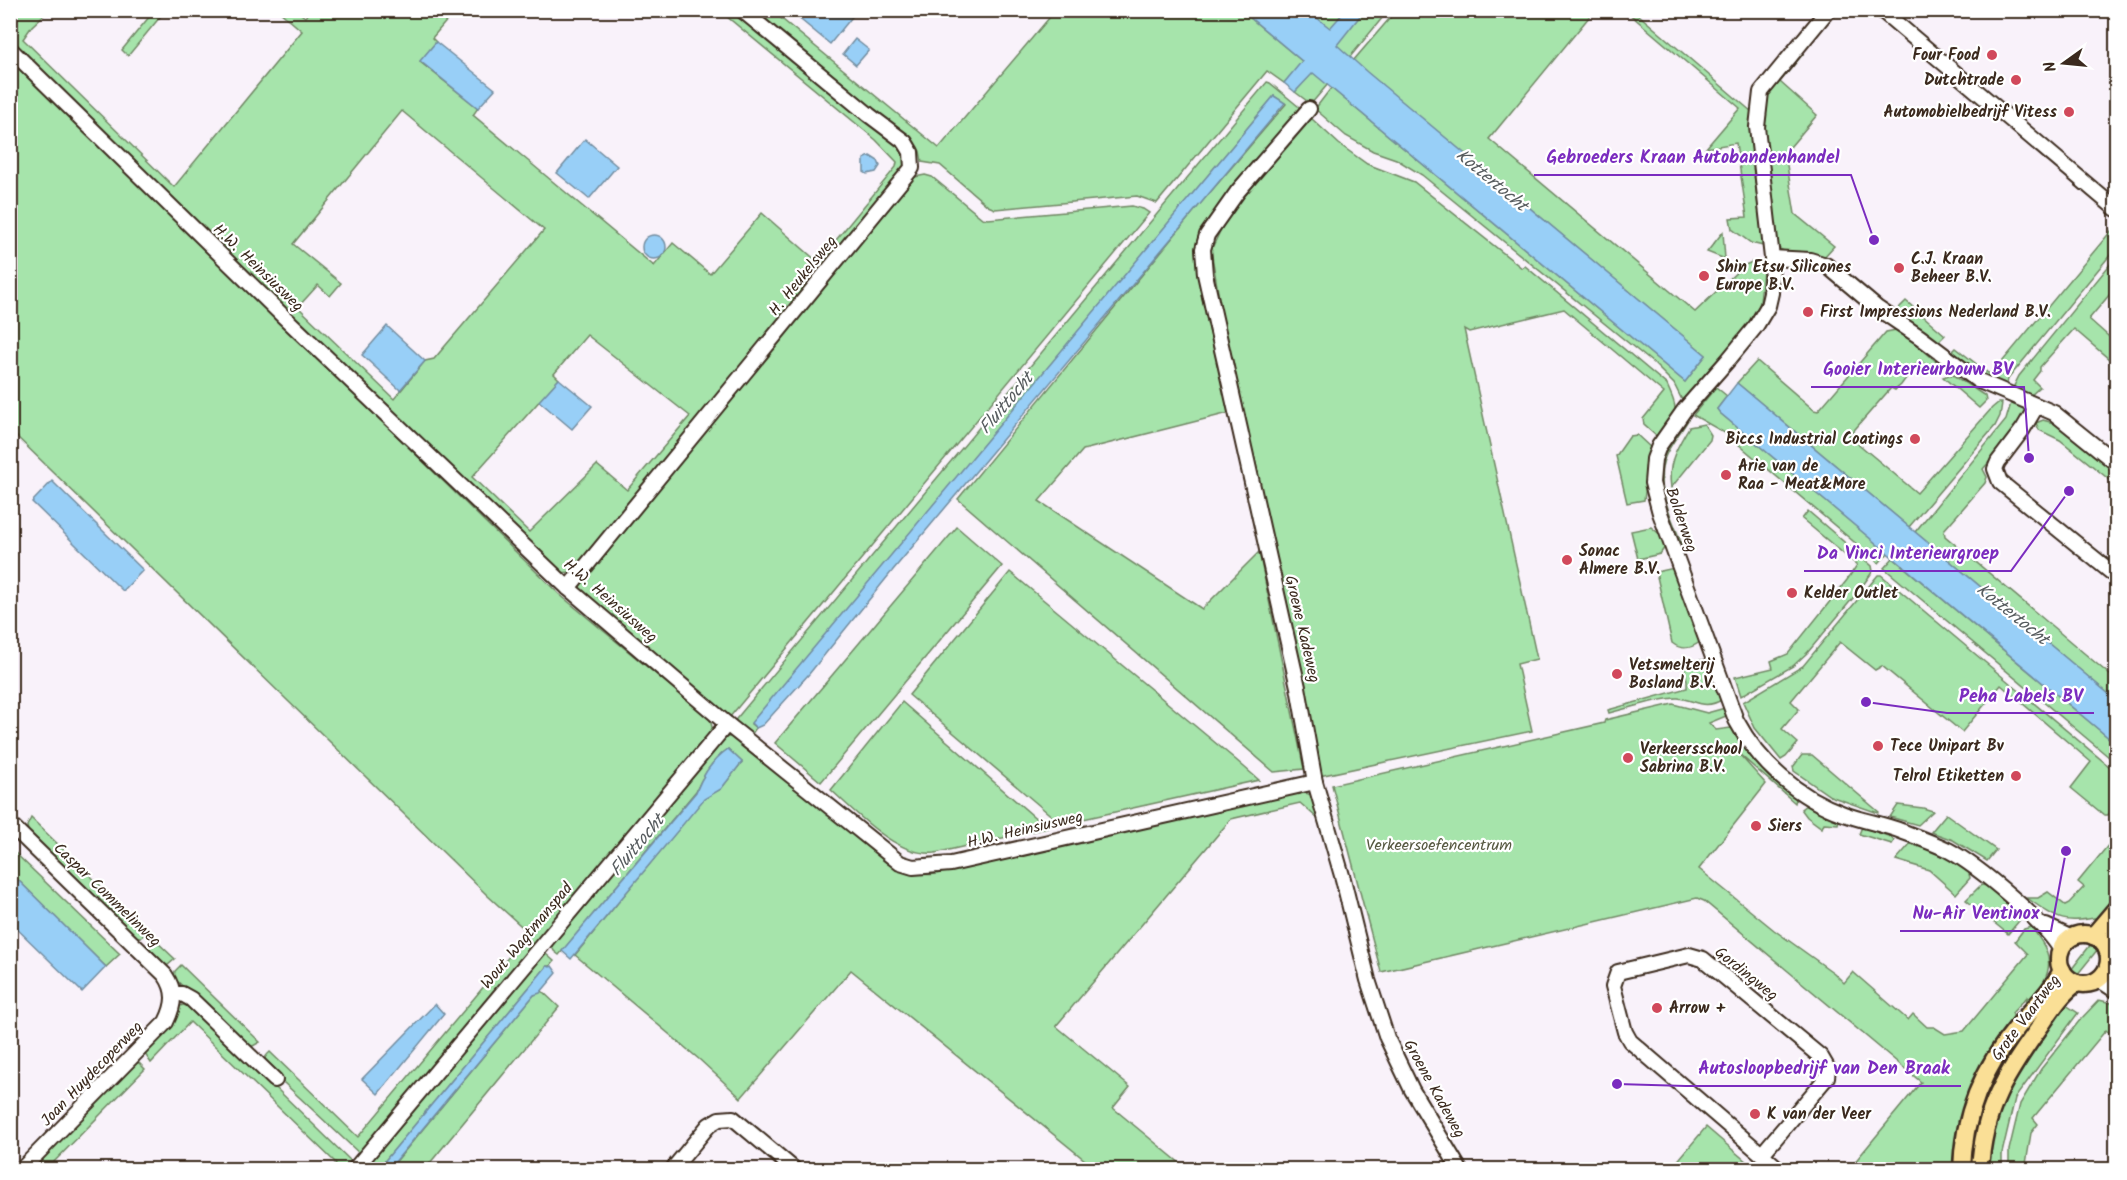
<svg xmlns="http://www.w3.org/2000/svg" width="2127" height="1180" viewBox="0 0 2127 1180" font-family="Kalam,sans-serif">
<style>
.green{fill:#a6e4ab;stroke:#708764;stroke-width:1.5;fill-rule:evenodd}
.water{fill:#98cff7;stroke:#738da0;stroke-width:1.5}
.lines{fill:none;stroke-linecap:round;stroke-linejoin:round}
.minor-casing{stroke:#3b2a1e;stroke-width:18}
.major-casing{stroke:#3b2a1e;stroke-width:21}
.minor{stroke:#fff;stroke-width:14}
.major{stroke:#fadf96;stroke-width:16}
.poi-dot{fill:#d1495b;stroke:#fff;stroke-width:2}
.labels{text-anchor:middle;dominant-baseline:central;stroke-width:4.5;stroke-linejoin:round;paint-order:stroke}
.poi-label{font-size:16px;font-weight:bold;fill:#3b2a1e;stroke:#fff;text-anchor:start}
.street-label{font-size:16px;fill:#3b2a1e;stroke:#fff}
.park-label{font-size:16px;fill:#565841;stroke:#fff}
.water-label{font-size:18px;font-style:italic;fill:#575c5f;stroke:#fff}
.leader{fill:none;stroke:#7b2cbf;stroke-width:2}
.callout-dot{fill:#7b2cbf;stroke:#fff;stroke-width:2}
.callout-label{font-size:18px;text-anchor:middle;font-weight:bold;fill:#7b2cbf;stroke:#fff;stroke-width:4.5;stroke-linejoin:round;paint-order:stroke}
</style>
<rect width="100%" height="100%" fill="#f9f2fa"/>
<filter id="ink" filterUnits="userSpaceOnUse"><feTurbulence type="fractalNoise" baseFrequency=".0167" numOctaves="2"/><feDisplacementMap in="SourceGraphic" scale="12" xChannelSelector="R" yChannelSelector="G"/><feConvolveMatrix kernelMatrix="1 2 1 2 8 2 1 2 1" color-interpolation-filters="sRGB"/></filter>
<g filter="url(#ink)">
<g class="green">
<path d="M 45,10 L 47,12 L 32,26 L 23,39 L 174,187 L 302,31 L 278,10 L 297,11 L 305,17 L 311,10 L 455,11 L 432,38 L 436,42 L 420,62 L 478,108 L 473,115 L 654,266 L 673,243 L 710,274 L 762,213 L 818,262 L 896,167 L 897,162 L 876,140 L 720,11 L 735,11 L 897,144 L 906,152 L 908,165 L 575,567 L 571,572 L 560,573 L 417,438 L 11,41 L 10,11 ZM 402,111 L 544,230 L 434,359 L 425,361 L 394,399 L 298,307 L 318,285 L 330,296 L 341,283 L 293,244 ZM 587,335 L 690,416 L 627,490 L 597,465 L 529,532 L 472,477 L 559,379 L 554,374 Z"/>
<path d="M 154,11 L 165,11 L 128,56 L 122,50 Z"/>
<path d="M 756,11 L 772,11 L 939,148 L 1055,11 L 1242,11 L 1303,62 L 1284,83 L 1267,71 L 1157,203 L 1137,196 L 995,209 L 988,206 L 940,165 L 922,162 L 920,151 L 906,135 Z"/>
<path d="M 1308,11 L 1345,11 L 1330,29 Z"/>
<path d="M 1364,11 L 1388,11 L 1350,57 L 1336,45 Z"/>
<path d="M 1396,11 L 1594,11 L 1489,139 L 1695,312 L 1743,266 L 1752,262 L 1764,261 L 1760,302 L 1755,317 L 1683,402 L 1674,384 L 1653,363 L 1422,175 L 1396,159 L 1373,151 L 1346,136 L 1315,109 L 1331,88 L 1685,382 L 1706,355 L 1353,61 Z"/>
<path d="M 1626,11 L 1634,11 L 1752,112 L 1753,166 L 1763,246 L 1751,243 L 1732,229 L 1730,218 L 1747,217 L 1736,143 L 1706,148 L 1740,108 Z"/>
<path d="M 1798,49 L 1803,54 L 1780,82 L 1817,115 L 1785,153 L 1795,214 L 1834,246 L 1824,257 L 1789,254 L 1778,248 L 1761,128 L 1764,100 Z"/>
<path d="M 10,59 L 559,594 L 710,719 L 713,731 L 361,1155 L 267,1067 C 264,1060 264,1057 270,1052 L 358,1137 L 516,948 L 530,934 L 488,896 L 11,431 Z"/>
<path d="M 1313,72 L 1328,84 L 1311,104 L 1295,92 Z"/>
<path d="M 1267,82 L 1270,83 L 1304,111 L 1208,229 L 1196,261 L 1204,308 L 1229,413 L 1083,450 L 1039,501 L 1202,609 L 1259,552 L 1304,769 L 1274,772 L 958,499 L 1201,203 L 1286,104 L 1274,96 L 751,724 L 756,728 L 749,738 L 732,724 Z"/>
<path d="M 1311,118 L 1339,144 L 1367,164 L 1414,182 L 1522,268 L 1525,266 L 1667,385 C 1679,412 1678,411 1661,434 L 1655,435 L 1644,425 L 1643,419 L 1664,393 L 1564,309 L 1469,332 L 1464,329 L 1537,659 L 1517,664 L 1532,731 L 1319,776 L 1308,711 L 1261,493 L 1227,346 L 1211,250 L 1226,219 L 1282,150 Z"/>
<path d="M 925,175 L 932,177 L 982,218 L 988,219 L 1132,206 L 1143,209 L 1149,213 L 729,718 L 580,591 L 580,581 L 915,177 Z"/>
<path d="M 2116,225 L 2116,248 L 2008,379 L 2006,388 L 1978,378 L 1950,354 L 1956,348 L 1988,373 L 1992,374 Z"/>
<path d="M 1723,232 L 1725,259 L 1707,252 Z"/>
<path d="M 2116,257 L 2116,287 L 2089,319 L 2116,343 L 2116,365 L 2074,329 L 2040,367 L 2040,371 L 2033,380 L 2040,387 L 2030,396 L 2013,388 L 2019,376 Z"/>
<path d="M 1906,301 L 1945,335 L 1936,344 L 1897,310 Z"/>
<path d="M 1896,330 L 1902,332 L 1937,362 L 1937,368 L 1934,371 L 1919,360 L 1901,385 L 1895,390 L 1891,388 L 1849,436 L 1917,493 L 1992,408 L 1998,403 L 2002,403 L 2000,416 L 1995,426 L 1909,527 L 1737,383 L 1757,361 L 1814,410 L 1818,411 L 1886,332 Z"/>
<path d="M 1949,375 L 1953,375 L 1982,394 L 1985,396 L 1986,401 L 1979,408 L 1943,377 Z"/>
<path d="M 1716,387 L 1727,396 L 1717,409 L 1720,413 L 1888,553 L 1879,563 L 1725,433 L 1693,415 Z"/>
<path d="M 2011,403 L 2022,407 L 2026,412 L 2016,430 L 1983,469 L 1987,477 L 1985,483 L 1944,530 L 1945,536 L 2116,680 L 2116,700 L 1915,532 L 2006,420 Z"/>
<path d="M 1685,419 L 1688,420 C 1681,432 1670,444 1665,457 C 1653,485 1674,521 1683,548 L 1680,549 C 1669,519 1648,481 1664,450 C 1669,439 1678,429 1685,419 Z"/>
<path d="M 2043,420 L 2057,424 L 2116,472 L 2116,485 L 2060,440 L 2039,430 L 2036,423 Z"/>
<path d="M 1704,424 L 1711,435 L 1710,440 L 1671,488 C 1667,462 1677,448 1689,427 Z"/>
<path d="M 1637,435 L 1651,448 L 1644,500 L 1627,503 L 1616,456 L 1630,436 Z"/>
<path d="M 1808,511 L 1872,566 L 1873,571 L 1858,592 L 1808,652 L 1793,666 L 1741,696 L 1735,677 L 1773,668 L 1771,661 L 1788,654 L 1847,580 L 1857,565 L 1802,519 Z"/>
<path d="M 957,527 L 1002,566 L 821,782 L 775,743 Z"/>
<path d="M 1651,527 L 1662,536 L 1665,547 L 1660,554 L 1638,559 L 1631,531 Z"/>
<path d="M 1893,558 L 2116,744 L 2116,763 L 1884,568 Z"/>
<path d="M 1674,568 L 1701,641 C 1691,649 1682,651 1672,643 L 1656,572 Z"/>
<path d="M 1010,572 L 1236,760 L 1259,780 L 1061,824 L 909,695 Z"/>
<path d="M 1878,575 L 1881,575 L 2116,772 L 2116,805 L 2108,815 L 2104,815 L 2071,788 L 2091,762 L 2001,685 L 1962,732 L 1882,666 L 1875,670 L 1840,642 L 1791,701 L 1799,709 L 1782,729 L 1798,743 L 1786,757 L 1781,760 L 1755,728 L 1743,702 L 1803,666 Z"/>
<path d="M 1703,660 L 1708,662 L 1723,699 C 1704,711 1696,700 1678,698 C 1662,697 1626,709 1609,713 L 1608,710 L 1687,688 L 1687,680 L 1683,662 Z"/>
<path d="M 902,702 L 1047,828 L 935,853 C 897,857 858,814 831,790 Z"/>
<path d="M 1673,704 L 1707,713 L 1725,708 L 1726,716 L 1709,723 L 1716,730 L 1731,728 L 1735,729 L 1797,795 L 1795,803 L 1738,753 L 1766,784 L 1699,869 L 1774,930 L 1834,973 L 1844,983 L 1853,972 L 1908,1020 L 1913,1014 L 1927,1027 L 1934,1027 L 1945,1034 L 1964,1031 L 2028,954 L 2015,941 L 2024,929 L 2031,927 C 2042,941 2056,958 2044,981 C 2039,989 2032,996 2027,1003 L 2025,1005 L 2028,996 L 2012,1013 L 2016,1022 L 1989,1056 L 1957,1169 L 1849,1169 L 1921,1082 L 1704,901 L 1697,898 L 1381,972 L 1332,785 L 1604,723 L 1605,720 Z"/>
<path d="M 728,737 L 733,737 L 738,740 L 888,864 C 903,872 919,876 936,874 L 1299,791 L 1315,796 L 1326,826 L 1300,803 L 1231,819 L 1056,1026 L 1130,1087 L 1113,1108 L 1187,1169 L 1096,1169 L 851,970 L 741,1098 L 700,1060 L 575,955 L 704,798 L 721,789 L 742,762 L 728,749 C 713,759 703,775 696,791 L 559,955 L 554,951 L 551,944 L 722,738 Z"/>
<path d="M 1802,755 L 1812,755 L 1879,812 L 1878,813 L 1830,796 L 1794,771 L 1793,767 Z"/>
<path d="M 1806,805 L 1812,806 L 1839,820 L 1838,824 L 1824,823 L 1822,828 L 1807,817 L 1801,809 Z"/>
<path d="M 1898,805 L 1923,808 L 1933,811 L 1918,825 L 1890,817 Z"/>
<path d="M 1946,814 L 1996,850 L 1987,861 L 1953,840 L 1931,832 Z"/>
<path d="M 31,818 L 148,932 L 141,937 L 133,937 L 29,836 L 27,826 Z"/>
<path d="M 1862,827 L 1891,837 L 1894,841 L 1892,844 L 1859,834 Z"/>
<path d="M 2114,838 L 2116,840 L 2116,904 L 2107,916 C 2063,923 2064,924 2027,898 L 2038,898 L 2048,892 L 2065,905 L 2069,903 L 2084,887 L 2078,882 Z"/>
<path d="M 1910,844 C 1930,845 1951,860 1968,869 L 1970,878 L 1956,894 L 1929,870 L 1896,860 Z"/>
<path d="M 10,848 L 120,954 L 106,967 L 11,873 Z"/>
<path d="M 1981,885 L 1988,886 L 2019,915 L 2019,921 L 2008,934 L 1966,900 Z"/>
<path d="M 153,938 L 175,959 L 168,965 L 163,966 L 147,951 L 148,943 Z"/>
<path d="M 2092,943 L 2097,945 L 2098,949 L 2077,975 L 2071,970 Z"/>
<path d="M 546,954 L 554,961 L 549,967 L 547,966 L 378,1169 L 358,1170 L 537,955 Z"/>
<path d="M 181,965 L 260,1042 L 253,1046 L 244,1044 L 174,978 L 175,971 Z"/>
<path d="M 542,991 L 559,1007 L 425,1169 L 389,1170 L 534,995 Z"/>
<path d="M 2058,997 L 2020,1041 L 1975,1169 L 1968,1170 L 1968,1158 L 1985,1087 L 2019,1031 Z"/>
<path d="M 2099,1000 L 2116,1004 L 2116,1039 L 2106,1030 L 2033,1118 L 2038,1124 L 2031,1133 L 2026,1164 L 2032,1169 L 2009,1169 L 2009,1150 L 2020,1104 L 2041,1069 L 2080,1020 Z"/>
<path d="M 2063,1003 L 2078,1013 L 2015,1098 L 2002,1153 L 2002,1169 L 1985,1170 L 1985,1162 L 2003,1092 Z"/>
<path d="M 183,1005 L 190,1007 L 199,1013 L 354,1164 L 350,1169 L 331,1169 L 336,1163 L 190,1022 L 151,1063 L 145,1054 L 147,1047 L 177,1007 Z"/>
<path d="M 132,1062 L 139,1063 L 145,1069 L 47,1169 L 27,1170 Z"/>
<path d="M 1706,1127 L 1747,1162 L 1755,1164 L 1760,1162 L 1775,1170 L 1670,1170 Z"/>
</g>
<g class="water">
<path d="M 854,10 L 856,12 L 830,44 L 790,11 Z"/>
<path d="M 1242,11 L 1308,11 L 1330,28 L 1345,11 L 1364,11 L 1337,45 L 1367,72 L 1706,355 L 1685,382 L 1313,73 L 1295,92 L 1284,83 L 1302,61 Z"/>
<path d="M 855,39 L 869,50 L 856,65 L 843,54 Z"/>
<path d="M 436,42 L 495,89 L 478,108 L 420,61 Z"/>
<path d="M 1274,96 L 1285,103 L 893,570 L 809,674 L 763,725 L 756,728 L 751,723 Z"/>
<path d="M 585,139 L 617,166 L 589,199 L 557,173 Z"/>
<path d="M 870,156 L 878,161 L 880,166 L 876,172 L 867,174 L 864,172 L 864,159 Z"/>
<circle cx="654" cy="247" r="12"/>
<path d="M 387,326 L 425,361 L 400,390 L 362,355 Z"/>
<path d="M 559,379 L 592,406 L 572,429 L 539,401 Z"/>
<path d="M 1737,383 L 2116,700 L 2116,744 L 1720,413 L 1717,409 Z"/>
<path d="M 52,481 L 143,570 L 123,591 L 32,502 Z"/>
<path d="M 728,749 L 742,762 L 721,789 L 704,799 L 571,959 L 562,951 L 696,792 C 703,774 712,760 728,749 Z"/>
<path d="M 11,873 L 106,967 L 82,992 L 11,923 Z"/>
<path d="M 547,966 L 550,967 L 552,966 L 557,973 L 540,993 L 534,995 L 389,1169 L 378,1169 Z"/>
<path d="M 435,1004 L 444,1014 L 378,1094 L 362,1079 Z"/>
</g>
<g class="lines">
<g class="minor-casing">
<g id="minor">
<path d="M 1828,10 L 1761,92 L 1757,127 L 1772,258 L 1771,293 L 1768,306 L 1756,326 L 1729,359 L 1685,409 L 1659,446 L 1654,459 L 1652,483 L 1660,513 L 1736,720 C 1759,763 1798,798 1844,814 C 1863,821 1883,824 1901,831 C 1917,837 1934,843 1948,850 C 1978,866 2044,921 2061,950"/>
<path d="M 1881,10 L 2116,209"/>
<path d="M 10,49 L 282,315 L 568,588 L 727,724 L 900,863 L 913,867 L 951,864 L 1315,782"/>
<path d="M 1309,109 L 1238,191 L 1207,235 L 1203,249 L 1205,274 L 1298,687 L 1315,782 L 1343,879 L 1368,980 L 1387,1038 L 1412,1090 L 1460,1170"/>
<path d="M 1772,258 L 1810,260 L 1826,265 L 1877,308 L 1920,337 L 1977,380 L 2054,413 L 2116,463"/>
<path d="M 2036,407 L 2023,429 L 1998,462 L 1995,469 L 2000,482 L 2116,576"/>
<path d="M 568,588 L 912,168 L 911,152 L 905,142 L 869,115 L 742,10"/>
<path d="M 10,824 L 165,975 C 176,991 175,1004 166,1022 L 21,1170"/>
<path d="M 2046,926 L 2072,938"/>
<path d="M 2107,969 L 2116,980"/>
<path d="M 2096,981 L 2104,983 L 2116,991"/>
<path d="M 174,994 L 182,994 L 191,999 L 275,1080"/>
<path d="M 1762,1154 L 1827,1077 L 1828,1069 L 1821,1057 L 1703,959 L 1689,955 L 1618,972 L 1613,986 L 1625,1032 L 1630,1041 L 1780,1170"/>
<path d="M 354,1170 L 727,724"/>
<path d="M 672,1170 L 709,1125 L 719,1119 L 733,1118 L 795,1170"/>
</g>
</g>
<g class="major-casing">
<g id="major">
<circle cx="2084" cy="959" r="25"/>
<path d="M 2093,936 L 2116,909"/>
<path d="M 2107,949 L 2116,931"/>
<path d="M 1962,1170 C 1963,1115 1984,1066 2019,1025 C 2034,1007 2052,991 2062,970"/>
<path d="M 1980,1170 C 1983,1109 2006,1075 2039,1028 C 2050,1012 2061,993 2077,983"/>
</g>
</g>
<use href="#minor" class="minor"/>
<use href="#major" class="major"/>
</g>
</g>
<g class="poi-dot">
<circle cx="1992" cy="55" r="6"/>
<circle cx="2016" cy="80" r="6"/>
<circle cx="2069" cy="112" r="6"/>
<circle cx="1899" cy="268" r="6"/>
<circle cx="1704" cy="276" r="6"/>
<circle cx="1808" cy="312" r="6"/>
<circle cx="1915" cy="439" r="6"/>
<circle cx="1726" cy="475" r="6"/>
<circle cx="1567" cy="560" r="6"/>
<circle cx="1792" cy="593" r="6"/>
<circle cx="1617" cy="674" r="6"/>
<circle cx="1878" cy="746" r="6"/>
<circle cx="1628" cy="758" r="6"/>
<circle cx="2016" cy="776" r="6"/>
<circle cx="1756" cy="826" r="6"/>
<circle cx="1657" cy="1008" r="6"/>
<circle cx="1755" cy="1114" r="6"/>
</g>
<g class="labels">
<g class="poi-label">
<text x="1980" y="55" text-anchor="end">Four Food</text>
<text x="2004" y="80" text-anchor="end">Dutchtrade</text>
<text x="2057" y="112" text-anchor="end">Automobielbedrijf Vitess</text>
<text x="1911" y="259">C.J. Kraan<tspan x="1911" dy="18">Beheer B.V.</tspan></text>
<text x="1716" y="267">Shin Etsu Silicones<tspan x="1716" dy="18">Europe B.V.</tspan></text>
<text x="1820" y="312">First Impressions Nederland B.V.</text>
<text x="1903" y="439" text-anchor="end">Biccs Industrial Coatings</text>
<text x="1738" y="466">Arie van de<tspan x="1738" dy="18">Raa - Meat&amp;More</tspan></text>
<text x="1579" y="551">Sonac<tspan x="1579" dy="18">Almere B.V.</tspan></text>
<text x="1804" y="593">Kelder Outlet</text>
<text x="1629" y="665">Vetsmelterij<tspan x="1629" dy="18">Bosland B.V.</tspan></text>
<text x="1890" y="746">Tece Unipart Bv</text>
<text x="1640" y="749">Verkeersschool<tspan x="1640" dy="18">Sabrina B.V.</tspan></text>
<text x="2004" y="776" text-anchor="end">Telrol Etiketten</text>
<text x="1768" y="826">Siers</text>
<text x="1669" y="1008">Arrow +</text>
<text x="1767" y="1114">K van der Veer</text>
</g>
<g class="street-label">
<text transform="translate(258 268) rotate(44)">H.W. Heinsiusweg</text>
<text transform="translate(803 276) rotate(-51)">H. Heukelsweg</text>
<text transform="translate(1681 520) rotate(71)">Bolderweg</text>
<text transform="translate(610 601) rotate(41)">H.W. Heinsiusweg</text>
<text transform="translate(1302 629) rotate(77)">Groene Kadeweg</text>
<text transform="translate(1025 830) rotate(-13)">H.W. Heinsiusweg</text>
<text transform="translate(107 895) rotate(44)">Caspar Commelinweg</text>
<text transform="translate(527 936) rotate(-50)">Wout Wagtmanspad</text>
<text transform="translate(1746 974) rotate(39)">Gordingweg</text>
<text transform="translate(2026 1018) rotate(-53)">Grote Vaartweg</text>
<text transform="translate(92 1074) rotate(-46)">Joan Huydecoperweg</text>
<text transform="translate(1434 1089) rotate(61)">Groene Kadeweg</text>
</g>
<g class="park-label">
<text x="1439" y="845">Verkeersoefencentrum</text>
</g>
<g class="water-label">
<text transform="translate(1491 181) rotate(40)">Kottertocht</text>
<text transform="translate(1007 404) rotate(-50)">Fluittocht</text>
<text transform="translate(2012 615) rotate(39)">Kottertocht</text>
<text transform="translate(638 846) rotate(-50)">Fluittocht</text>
</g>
</g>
<path class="leader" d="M1874 240L1851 175H1534M2029 458L2024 387H1811M2069 491L2011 571H1804M1866 702L1947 713H2094M2066 851L2051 931H1900M1617 1084L1686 1086H1961"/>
<g class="callout-dot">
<circle cx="1874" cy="240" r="6"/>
<circle cx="2029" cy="458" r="6"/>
<circle cx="2069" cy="491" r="6"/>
<circle cx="1866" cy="702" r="6"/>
<circle cx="2066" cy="851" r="6"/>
<circle cx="1617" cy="1084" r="6"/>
</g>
<g class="callout-label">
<text x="1693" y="163">Gebroeders Kraan Autobandenhandel</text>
<text x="1918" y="375">Gooier Interieurbouw BV</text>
<text x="1908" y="559">Da Vinci Interieurgroep</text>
<text x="2021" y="702">Peha Labels BV</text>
<text x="1976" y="919">Nu-Air Ventinox</text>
<text x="1824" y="1074">Autosloopbedrijf van Den Braak</text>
</g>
<rect width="2127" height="1180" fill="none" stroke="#fff" stroke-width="36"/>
<rect x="18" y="18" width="2091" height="1144" fill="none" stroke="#3b2a1e" stroke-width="2" filter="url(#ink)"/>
<g transform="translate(2064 63) rotate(255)" stroke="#ffffff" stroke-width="4.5" paint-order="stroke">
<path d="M0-4.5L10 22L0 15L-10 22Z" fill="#3b2a1e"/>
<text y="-9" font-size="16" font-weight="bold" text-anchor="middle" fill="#3b2a1e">N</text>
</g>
</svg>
